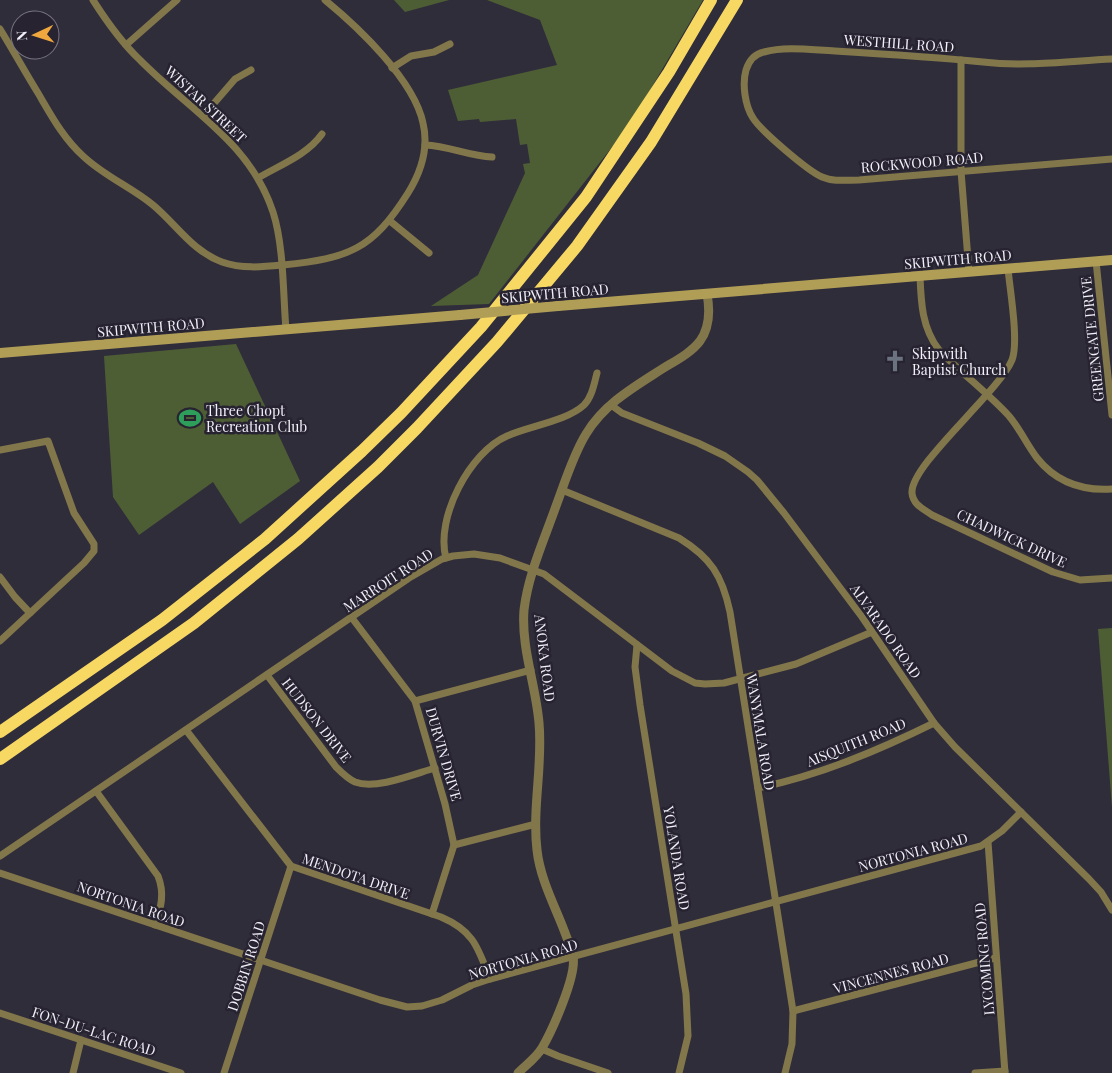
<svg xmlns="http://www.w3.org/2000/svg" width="1112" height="1073" viewBox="0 0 1112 1073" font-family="'Playfair Display',serif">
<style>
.green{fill:#4e5e34}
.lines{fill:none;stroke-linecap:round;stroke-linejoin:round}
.minor{stroke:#82774b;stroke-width:7}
.tertiary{stroke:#82774b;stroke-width:9}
.secondary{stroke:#b19e56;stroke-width:10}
.motorway{stroke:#f7d863;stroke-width:12}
.secondary-bridge{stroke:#b19e56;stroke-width:10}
.labels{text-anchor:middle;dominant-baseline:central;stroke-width:5;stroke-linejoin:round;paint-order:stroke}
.street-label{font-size:14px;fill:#f2f0f9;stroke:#272331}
.poi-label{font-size:14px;fill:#f2f0f9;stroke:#272331;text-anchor:start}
</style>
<rect width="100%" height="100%" fill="#302d3b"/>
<g class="green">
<path d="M 394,0 L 449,0 L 405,12 Z"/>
<path d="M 487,0 L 703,0 L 630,124 L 489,304 L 431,306 L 478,275 L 525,173 L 523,164 L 530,163 L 527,144 L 520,145 L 516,119 L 480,122 L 479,119 L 458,121 L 448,90 L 557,65 L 540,20 Z"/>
<path d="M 236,344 L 300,481 L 240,524 L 213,482 L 139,535 L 113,497 L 104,356 Z"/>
<path d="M 1112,628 L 1112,807 L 1098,629 Z"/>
</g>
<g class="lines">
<g class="minor">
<path d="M 93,0 C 107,22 121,42 140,60 C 189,110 250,142 273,212 C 284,246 283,294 286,330"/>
<path d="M 0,29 C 13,50 25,72 38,93 C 51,115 63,138 83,156 C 104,176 131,187 153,205 C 176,224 192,251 222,262 C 242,269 262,267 283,265 C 349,258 372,250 408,193 C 421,172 429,148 423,123 C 414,80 358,27 325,0"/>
<path d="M 126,45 L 177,0"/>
<path d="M 1112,59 C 1069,61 1026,67 983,62 C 934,57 885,54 835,51 C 812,50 786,46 764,52 C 754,54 749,61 746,70 C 742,84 745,106 753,118 C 761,131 808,171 822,177 C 834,182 846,180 859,180 L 1112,159"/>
<path d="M 961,60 L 961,171 L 969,272"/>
<path d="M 392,68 L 411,56 L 434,52 L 450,44"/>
<path d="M 203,116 L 235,79 L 251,70"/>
<path d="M 425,145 C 449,146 469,156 492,157"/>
<path d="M 258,178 C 280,165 307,155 322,134"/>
<path d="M 390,221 L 429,253"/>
<path d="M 1096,261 L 1112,415"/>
<path d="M 1008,269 C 1010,290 1019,342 1012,360 C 999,392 910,465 912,493 C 913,505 924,509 932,515 L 1053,572 L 1080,580 L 1112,578"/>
<path d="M 920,276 C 921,303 922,328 939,350 C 961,373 988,393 1009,416 C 1020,429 1027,445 1037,458 C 1056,482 1082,491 1112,489"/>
<path d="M 611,405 L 622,413 L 698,443 L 725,456 L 748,472 L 757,480 L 784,513 L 862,617 L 934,723 L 955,747 L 1089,879 L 1101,892 L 1112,910"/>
<path d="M 0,450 L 48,441 L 74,513 L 94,544 L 94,551 L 84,563 L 0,641"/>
<path d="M 562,490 L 679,538 C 711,558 722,575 730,612 L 793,1011 L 792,1044 L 785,1073"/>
<path d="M 446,558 C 435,518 470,452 507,436 C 529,426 567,421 584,405 C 592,397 594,384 597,373"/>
<path d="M 0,577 L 15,597 L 30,613"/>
<path d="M 352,618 L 415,701 L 445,804 L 454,845 L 432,914"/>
<path d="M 637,645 L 635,667 L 640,705 L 686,994 L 688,1036 L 679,1073"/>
<path d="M 267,675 L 336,767 C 341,772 348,779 355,782 C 376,790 414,774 435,768"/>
<path d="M 415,701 L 531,670"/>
<path d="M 186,730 L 291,866 L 441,917 C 474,931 478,948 490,979"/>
<path d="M 758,788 C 820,775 877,751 934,723"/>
<path d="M 96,791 L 158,876 C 165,894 161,907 155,925"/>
<path d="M 988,842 L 1005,1073"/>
<path d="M 454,845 L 536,824"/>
<path d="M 0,856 L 409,578 L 442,559 L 453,556 L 474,554 L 500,558 L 544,574 L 672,671 L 695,683 L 705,684 L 724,683 L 796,664 L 872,632"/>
<path d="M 0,873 L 380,1000 L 407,1007 L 422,1006 L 442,1000 L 472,985 L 490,979 L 981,846 L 1002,831 L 1021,812"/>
<path d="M 793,1011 L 995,958"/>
<path d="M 0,1013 L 181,1073"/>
<path d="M 542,1049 L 558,1056 L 608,1073"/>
<path d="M 73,1073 L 81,1040"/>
<path d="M 224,1073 L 291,866"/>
<path d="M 975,1073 L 1005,1071"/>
</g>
<path class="tertiary" d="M 518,1073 C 526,1065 537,1057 542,1048 C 552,1031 577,975 573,957 C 564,921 541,887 537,850 C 532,808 543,765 539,723 C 536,686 521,648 524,610 C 528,575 544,540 556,506 C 565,482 573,455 586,434 C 604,404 634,387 662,369 C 675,361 691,353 700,341 C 710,327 710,310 707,294"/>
<g class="secondary">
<path d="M 558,306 L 1112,260"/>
<path d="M 0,353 L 460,315"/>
</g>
<g class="motorway">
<path d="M 0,732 L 162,620 L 265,539 L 362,451 L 401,413 L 481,327 L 586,197 L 669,72 L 711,0"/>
<path d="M 0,759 L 194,623 L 298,539 L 378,467 L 417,428 L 497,342 L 577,246 L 651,142 L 737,0"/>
</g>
<path class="secondary-bridge" d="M 460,315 L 558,306"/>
</g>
<defs>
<g id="church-bare" transform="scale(1.725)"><path d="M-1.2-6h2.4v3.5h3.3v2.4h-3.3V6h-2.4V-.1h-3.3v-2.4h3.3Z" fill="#6b7280" stroke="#272331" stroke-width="2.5" paint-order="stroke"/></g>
<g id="stadium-bare" transform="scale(1.725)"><path d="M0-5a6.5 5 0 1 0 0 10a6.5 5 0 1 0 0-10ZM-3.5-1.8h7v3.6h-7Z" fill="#2e9e5b" stroke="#272331" stroke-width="2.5" paint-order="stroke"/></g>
</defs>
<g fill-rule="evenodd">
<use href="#church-bare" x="895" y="361"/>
<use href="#stadium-bare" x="190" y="418"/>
</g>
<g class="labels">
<g class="street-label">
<text transform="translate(899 43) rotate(4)">WESTHILL ROAD</text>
<text transform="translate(206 104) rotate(43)">WISTAR STREET</text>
<text transform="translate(922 162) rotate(-5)">ROCKWOOD ROAD</text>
<text transform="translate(958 259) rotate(-5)">SKIPWITH ROAD</text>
<text transform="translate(555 293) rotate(-5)">SKIPWITH ROAD</text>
<text transform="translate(151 327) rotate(-5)">SKIPWITH ROAD</text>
<text transform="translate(1092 339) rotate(-96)">GREENGATE DRIVE</text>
<text transform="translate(1012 538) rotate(25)">CHADWICK DRIVE</text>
<text transform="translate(388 580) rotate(-33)">MARROIT ROAD</text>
<text transform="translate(886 631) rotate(55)">ALVARADO ROAD</text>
<text transform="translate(545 658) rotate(83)">ANOKA ROAD</text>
<text transform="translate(317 720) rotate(52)">HUDSON DRIVE</text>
<text transform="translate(761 732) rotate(81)">WANYMALA ROAD</text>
<text transform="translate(856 742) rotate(-22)">AISQUITH ROAD</text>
<text transform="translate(444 754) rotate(74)">DURVIN DRIVE</text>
<text transform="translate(913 852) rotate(-15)">NORTONIA ROAD</text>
<text transform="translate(677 858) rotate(81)">YOLANDA ROAD</text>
<text transform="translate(356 876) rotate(19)">MENDOTA DRIVE</text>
<text transform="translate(131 904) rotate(19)">NORTONIA ROAD</text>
<text transform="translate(523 959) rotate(-16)">NORTONIA ROAD</text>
<text transform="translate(984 959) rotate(-95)">LYCOMING ROAD</text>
<text transform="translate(246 966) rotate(-72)">DOBBIN ROAD</text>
<text transform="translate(891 973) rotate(-15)">VINCENNES ROAD</text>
<text transform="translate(94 1031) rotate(18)">FON-DU-LAC ROAD</text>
</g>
<g class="poi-label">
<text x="912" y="353">Skipwith<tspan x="912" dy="16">Baptist Church</tspan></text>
<text x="206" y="410">Three Chopt<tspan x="206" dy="16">Recreation Club</tspan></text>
</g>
</g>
<g transform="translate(35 35) rotate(266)"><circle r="24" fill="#272331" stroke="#787581"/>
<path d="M0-4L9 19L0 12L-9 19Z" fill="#efa73e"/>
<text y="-8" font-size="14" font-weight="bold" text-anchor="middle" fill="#f2f0f9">N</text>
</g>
</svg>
